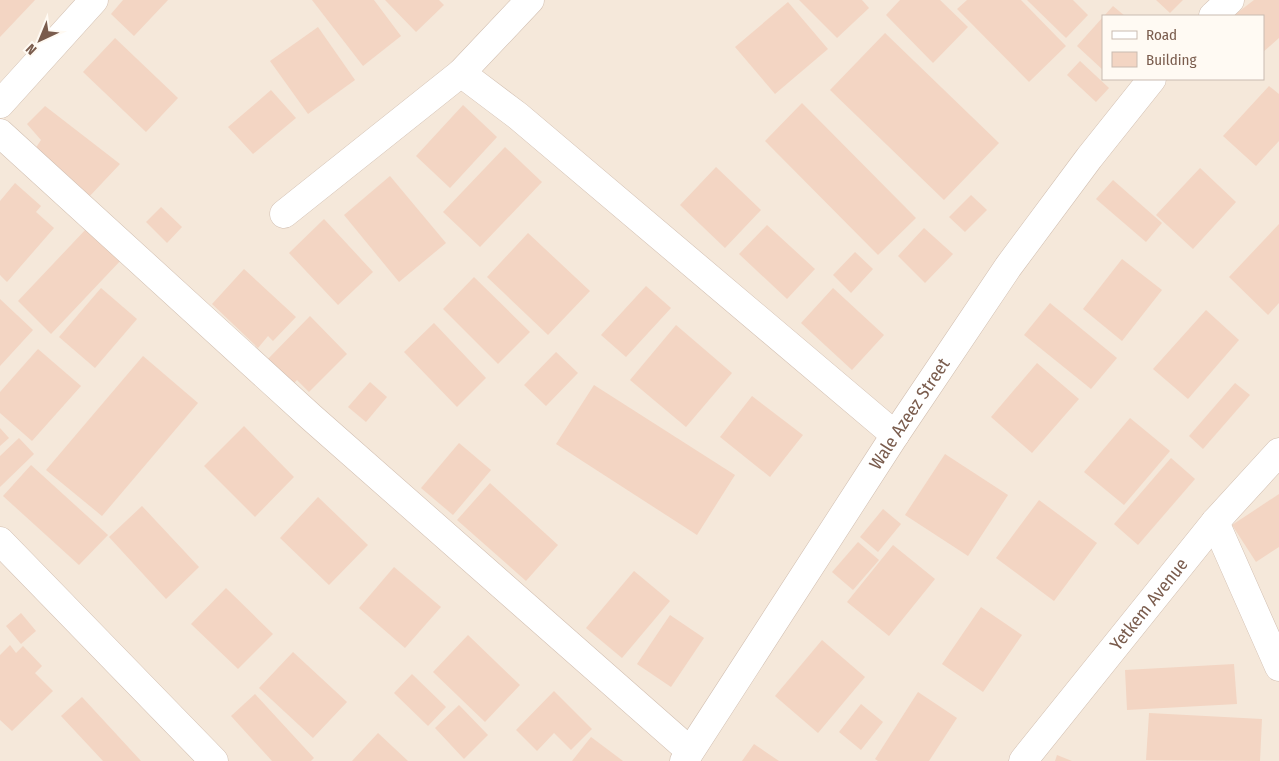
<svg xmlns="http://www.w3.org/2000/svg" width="1279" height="761" viewBox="0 0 1279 761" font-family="'Fira Sans Condensed',sans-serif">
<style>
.residential{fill:#f5e8da;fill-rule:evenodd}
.building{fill:#f3d5c3}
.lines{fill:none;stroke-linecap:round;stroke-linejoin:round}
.minor-casing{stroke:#d1beb0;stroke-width:29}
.minor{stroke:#fff;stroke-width:28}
.labels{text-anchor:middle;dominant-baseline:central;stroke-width:4.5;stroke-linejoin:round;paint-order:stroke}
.street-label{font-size:18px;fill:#7a5c4d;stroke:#fffaf3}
</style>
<rect width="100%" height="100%" fill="#fdf6ec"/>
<path class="residential" d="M 0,0 L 1279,0 L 1279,761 L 0,761 ZM 1103,16 L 1263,16 L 1263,79 L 1103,79 Z"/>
<g class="building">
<path d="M 0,0 L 35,0 L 0,37 Z"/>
<path d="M 123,0 L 168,0 L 134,36 L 111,14 Z"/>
<path d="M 312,0 L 374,0 L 401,36 L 363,66 Z"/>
<path d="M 385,0 L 439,0 L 444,5 L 416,32 Z"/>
<path d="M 799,0 L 862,0 L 869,8 L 837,38 Z"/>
<path d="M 900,0 L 940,0 L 968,27 L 933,63 L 886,15 Z"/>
<path d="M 967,0 L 1021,0 L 1066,46 L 1029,82 L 957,9 Z"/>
<path d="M 1027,0 L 1073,0 L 1088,15 L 1066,38 Z"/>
<path d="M 1156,0 L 1183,0 L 1170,13 Z"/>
<path d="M 1254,0 L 1279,0 L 1279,38 L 1263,52 L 1263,16 L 1233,16 Z"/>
<path d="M 788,2 L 828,49 L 775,94 L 735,47 Z"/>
<path d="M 1113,6 L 1125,16 L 1104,16 Z"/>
<path d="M 1103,17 L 1103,70 L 1077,46 Z"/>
<path d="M 318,27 L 355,80 L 308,114 L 270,61 Z"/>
<path d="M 885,33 L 999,143 L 944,200 L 830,90 Z"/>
<path d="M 115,38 L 178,98 L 146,132 L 83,72 Z"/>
<path d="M 1080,61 L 1109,88 L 1096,102 L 1067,75 Z"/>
<path d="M 1269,86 L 1279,94 L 1279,141 L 1256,166 L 1223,136 Z"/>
<path d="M 271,90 L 296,118 L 253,154 L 228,127 Z"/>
<path d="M 802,103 L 916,218 L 878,255 L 765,141 Z"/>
<path d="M 463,105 L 497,137 L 450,188 L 416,156 Z"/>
<path d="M 45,106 L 120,164 L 87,199 L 33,152 L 41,140 L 27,124 Z"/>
<path d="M 505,147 L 542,182 L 480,247 L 443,212 Z"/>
<path d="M 716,167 L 761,210 L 725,248 L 680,205 Z"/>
<path d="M 1200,168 L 1236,202 L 1193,249 L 1156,215 Z"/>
<path d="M 390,176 L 446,243 L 399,282 L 344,215 Z"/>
<path d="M 1113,180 L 1162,223 L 1146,242 L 1096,199 Z"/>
<path d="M 15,183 L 41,206 L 36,212 L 54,228 L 7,282 L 0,275 L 0,201 Z"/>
<path d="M 971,195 L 987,210 L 965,232 L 949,217 Z"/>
<path d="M 161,207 L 182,227 L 167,243 L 146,222 Z"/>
<path d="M 324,219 L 373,272 L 338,305 L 289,253 Z"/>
<path d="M 1279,224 L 1279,303 L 1268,315 L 1229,277 Z"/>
<path d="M 767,225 L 815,269 L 787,299 L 739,254 Z"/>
<path d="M 88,227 L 122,259 L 51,334 L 18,301 Z"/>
<path d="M 924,228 L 953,254 L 925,283 L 898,256 Z"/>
<path d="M 528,233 L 590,291 L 548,335 L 487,277 Z"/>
<path d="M 855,252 L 873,269 L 851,293 L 833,275 Z"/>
<path d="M 1122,259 L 1162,290 L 1122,341 L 1083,309 Z"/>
<path d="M 244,269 L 296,317 L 273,341 L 268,336 L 258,348 L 212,304 Z"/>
<path d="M 474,277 L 530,332 L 498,364 L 443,309 Z"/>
<path d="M 646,286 L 671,308 L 626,357 L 601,335 Z"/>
<path d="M 101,288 L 137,319 L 95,368 L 59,337 Z"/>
<path d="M 833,288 L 884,335 L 852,370 L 801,323 Z"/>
<path d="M 0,299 L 33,330 L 0,366 Z"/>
<path d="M 1050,303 L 1117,358 L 1091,389 L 1024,335 Z"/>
<path d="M 1206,310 L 1239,340 L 1188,399 L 1153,369 Z"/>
<path d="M 310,316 L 347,354 L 309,392 L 297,380 L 292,385 L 267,360 Z"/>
<path d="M 434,323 L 486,378 L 457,407 L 404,352 Z"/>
<path d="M 676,325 L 732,373 L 686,427 L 630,380 Z"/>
<path d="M 38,349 L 81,386 L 32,441 L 0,413 L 0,392 Z"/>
<path d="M 556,352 L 578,373 L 546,406 L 524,385 Z"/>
<path d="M 143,356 L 198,403 L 102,516 L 46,470 Z"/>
<path d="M 1037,363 L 1079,399 L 1032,453 L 991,417 Z"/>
<path d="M 370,382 L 387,397 L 366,422 L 348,407 Z"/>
<path d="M 1235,383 L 1250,395 L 1203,449 L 1189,436 Z"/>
<path d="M 594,385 L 735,475 L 697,535 L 556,444 Z"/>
<path d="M 752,396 L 803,435 L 770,477 L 720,437 Z"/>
<path d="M 1130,418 L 1170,451 L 1124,505 L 1084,472 Z"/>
<path d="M 244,426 L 294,477 L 255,517 L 204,466 Z"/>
<path d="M 0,428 L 9,438 L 0,446 Z"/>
<path d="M 19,438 L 34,454 L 0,487 L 0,456 Z"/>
<path d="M 459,443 L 491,470 L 453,515 L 421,488 Z"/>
<path d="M 945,454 L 1008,495 L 968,556 L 905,515 Z"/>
<path d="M 1171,458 L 1195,479 L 1138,545 L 1114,524 Z"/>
<path d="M 31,465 L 108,535 L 79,565 L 3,496 Z"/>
<path d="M 490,483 L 558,545 L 526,581 L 457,520 Z"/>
<path d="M 1279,494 L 1279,547 L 1256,562 L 1232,525 Z"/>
<path d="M 318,497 L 368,545 L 329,585 L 280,538 Z"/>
<path d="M 1039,500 L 1097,543 L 1054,601 L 996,558 Z"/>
<path d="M 142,506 L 199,567 L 166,599 L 109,537 Z"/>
<path d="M 883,509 L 901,524 L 878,552 L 860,537 Z"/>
<path d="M 858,542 L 879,560 L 853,590 L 832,572 Z"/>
<path d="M 893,545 L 935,579 L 889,636 L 847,602 Z"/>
<path d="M 394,567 L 441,607 L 405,648 L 359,608 Z"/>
<path d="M 634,571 L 670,601 L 622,658 L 586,628 Z"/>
<path d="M 226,588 L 273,634 L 238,669 L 191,624 Z"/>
<path d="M 981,607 L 1022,635 L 983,692 L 942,664 Z"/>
<path d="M 21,613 L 36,631 L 21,644 L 6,626 Z"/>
<path d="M 670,615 L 704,638 L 671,687 L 637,664 Z"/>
<path d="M 468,635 L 520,685 L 485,722 L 433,672 Z"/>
<path d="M 822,640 L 865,677 L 818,733 L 775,696 Z"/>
<path d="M 10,645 L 16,653 L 23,646 L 42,666 L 35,673 L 53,691 L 12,731 L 0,720 L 0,655 Z"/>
<path d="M 293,652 L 347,702 L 313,738 L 259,688 Z"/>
<path d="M 1234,664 L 1237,704 L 1127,710 L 1125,670 Z"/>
<path d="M 412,674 L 446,707 L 428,726 L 394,693 Z"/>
<path d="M 554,691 L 592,729 L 571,750 L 554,733 L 537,751 L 516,730 Z"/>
<path d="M 918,692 L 957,718 L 929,761 L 878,761 L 875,759 Z"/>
<path d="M 255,694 L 314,758 L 311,761 L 272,761 L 231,716 Z"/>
<path d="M 82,697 L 141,761 L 103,761 L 61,716 Z"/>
<path d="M 861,704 L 883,722 L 861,750 L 839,732 Z"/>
<path d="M 459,705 L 488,735 L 464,759 L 435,728 Z"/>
<path d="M 1149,713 L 1262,719 L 1260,761 L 1146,760 Z"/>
<path d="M 378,733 L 408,761 L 352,761 Z"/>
<path d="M 591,737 L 623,761 L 572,761 Z"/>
<path d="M 754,744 L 779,761 L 742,761 Z"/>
<path d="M 1057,755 L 1072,761 L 1055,761 Z"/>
</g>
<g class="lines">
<g class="minor-casing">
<g id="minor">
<path d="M 530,0 L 461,73 L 518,116 L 895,435"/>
<path d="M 1213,16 L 1230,0"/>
<path d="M 0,104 L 94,0"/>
<path d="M 0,133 L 311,417 L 690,751"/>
<path d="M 284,214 L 461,73"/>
<path d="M 1215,522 L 1279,667"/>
<path d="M 0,541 L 214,761"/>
<path id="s1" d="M 684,761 L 895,435 L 1008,267 L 1089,158 L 1152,79"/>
<path id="s2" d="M 1023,761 L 1215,522 L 1279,452"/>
</g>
</g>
<use href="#minor" class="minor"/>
</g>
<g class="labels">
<g class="street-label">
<text stroke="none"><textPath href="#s1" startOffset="414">Wale Azeez Street</textPath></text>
<text stroke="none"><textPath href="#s2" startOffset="201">Yetkem Avenue</textPath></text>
</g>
</g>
<rect x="1102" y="15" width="162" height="65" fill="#fffaf3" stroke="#cabbb1"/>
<rect x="1112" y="31" width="25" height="8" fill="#ffffff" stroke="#cabbb1"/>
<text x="1146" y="40" font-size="15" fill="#7a5c4d">Road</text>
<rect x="1112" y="52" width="25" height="15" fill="#f3d5c3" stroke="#cabbb1"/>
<text x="1146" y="65" font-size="15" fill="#7a5c4d">Building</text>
<g transform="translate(40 40) rotate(224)" stroke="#fffaf3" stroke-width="4" paint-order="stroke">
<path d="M0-4L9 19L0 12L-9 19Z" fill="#7a5c4d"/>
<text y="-8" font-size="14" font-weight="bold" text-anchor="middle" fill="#7a5c4d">N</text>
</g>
</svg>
